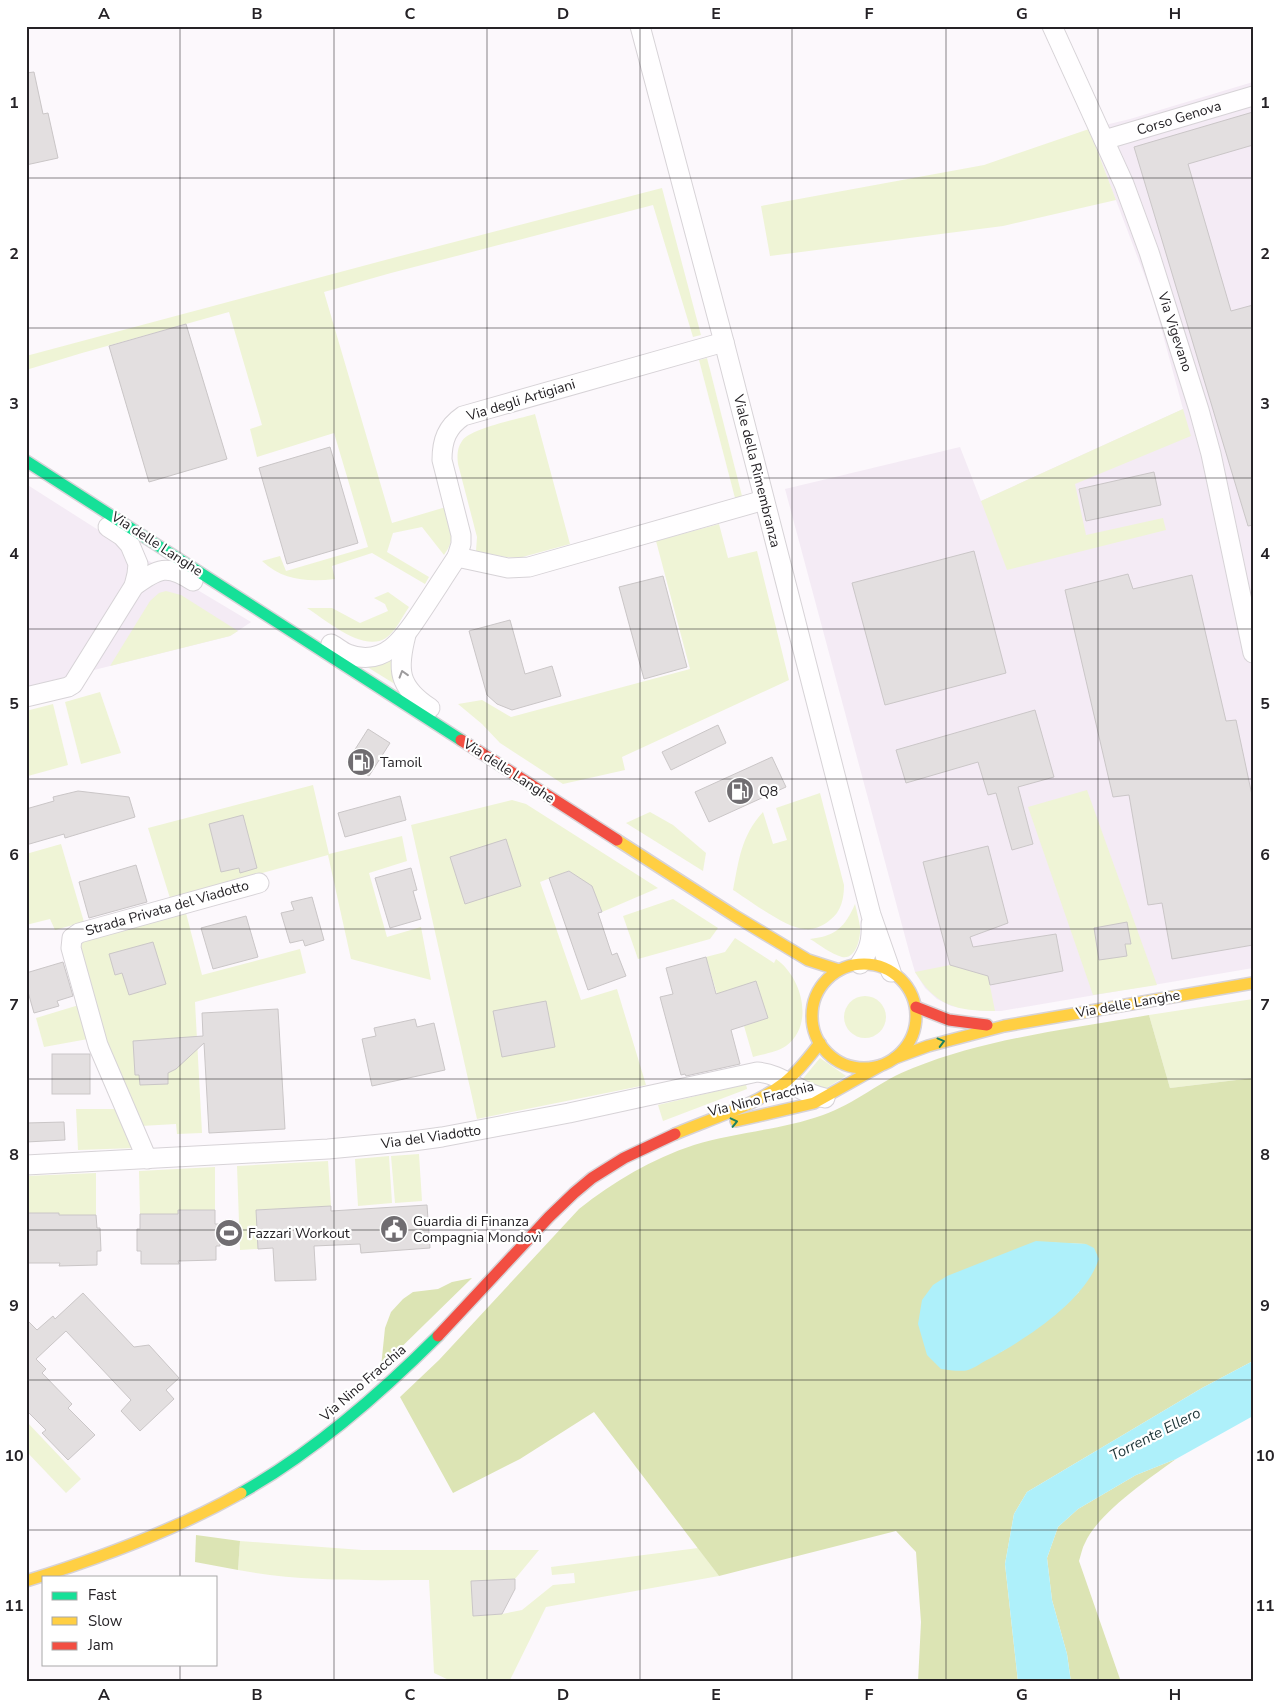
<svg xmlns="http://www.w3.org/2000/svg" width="1279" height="1708" viewBox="0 0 1279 1708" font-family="'Nunito Sans',sans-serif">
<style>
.built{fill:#f4ebf5}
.green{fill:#eff4d6}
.forest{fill:#dce4b4;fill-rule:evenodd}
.water{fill:#aef0fa}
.building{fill:#e3dfe0;stroke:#cac6c7}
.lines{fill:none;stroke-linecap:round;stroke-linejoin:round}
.street-casing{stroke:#d7d3d7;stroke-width:21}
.fast-casing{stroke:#d7d3d7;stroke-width:14}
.slow-casing{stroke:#d7d3d7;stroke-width:14}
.jam-casing{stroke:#d7d3d7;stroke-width:14}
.street{stroke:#fffeff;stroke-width:19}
.fast{stroke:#16e098;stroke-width:11}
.slow{stroke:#ffcf43;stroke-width:11}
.jam{stroke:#f24e42;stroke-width:11}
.oneway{stroke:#9d9b9d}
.oneway2{stroke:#1e815f}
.grid{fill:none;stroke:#252226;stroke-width:1;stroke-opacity:0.55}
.labels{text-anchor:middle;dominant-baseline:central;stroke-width:4.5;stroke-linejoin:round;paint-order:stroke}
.street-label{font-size:14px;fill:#252226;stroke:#fff}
.poi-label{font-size:14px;fill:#252226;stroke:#fff;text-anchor:start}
.water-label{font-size:15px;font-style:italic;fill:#1c3336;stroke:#fff}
.neatline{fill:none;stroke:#252226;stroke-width:2}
.grid-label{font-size:16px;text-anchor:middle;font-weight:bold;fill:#252226}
</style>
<rect width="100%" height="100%" fill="#fcf8fc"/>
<g class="built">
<path d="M 1253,82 L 1253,968 L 1001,1011 L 982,1011 L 951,1006 L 937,999 L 925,988 L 915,972 L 910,955 L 785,489 L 960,447 L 981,501 L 1183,409 L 1153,298 L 1089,129 L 1130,119 Z"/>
<path d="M 26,484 L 114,540 L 251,622 L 230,636 L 26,687 Z"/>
</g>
<g class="green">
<path d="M 1089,129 L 1116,200 L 1003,226 L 770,256 L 761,206 L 984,165 Z"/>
<path d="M 662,188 L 701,335 L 693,337 L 653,205 L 391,273 L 324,292 L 392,523 L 446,507 C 451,527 457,537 444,555 L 422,527 L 393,533 L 387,552 L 429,577 L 425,584 L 372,553 L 332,566 L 335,579 C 309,582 283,581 262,561 L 280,556 L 286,571 L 368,547 L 334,433 L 257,457 L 250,429 L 262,425 L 229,312 L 82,353 L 26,370 L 26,356 L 389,259 Z"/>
<path d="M 707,358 L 742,496 L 735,498 L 699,360 Z"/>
<path d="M 1183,409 L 1191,436 L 1075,484 L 1086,535 L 1163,518 L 1166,530 L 1007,570 L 981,501 Z"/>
<path d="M 535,414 L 570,544 L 519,558 L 506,557 L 476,551 L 477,537 L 458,464 C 457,456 457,448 462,441 C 471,428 519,419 535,414 Z"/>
<path d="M 719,524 L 728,558 L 757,551 L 789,680 L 622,757 L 625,770 L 563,784 L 500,743 L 482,724 L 458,704 L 482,700 L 511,717 L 690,669 L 656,541 Z"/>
<path d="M 166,591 L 181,595 L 238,631 L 230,636 L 110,666 L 150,601 L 159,593 Z"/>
<path d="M 388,592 L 409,607 C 402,617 396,631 386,638 C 363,653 326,620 307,608 L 332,608 L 360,623 L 388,611 L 385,604 L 374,598 Z"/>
<path d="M 395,655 L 398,686 L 364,665 Z"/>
<path d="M 100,692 L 121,753 L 81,764 L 65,702 Z"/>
<path d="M 53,704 L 68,765 L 28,776 L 26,768 L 26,711 Z"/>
<path d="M 313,785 L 329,854 L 402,836 L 407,861 L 369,873 L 387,937 L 421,927 L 431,980 L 351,959 L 328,855 L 170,898 L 148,828 Z"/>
<path d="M 1087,790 L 1157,985 L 1093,995 L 1028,807 Z"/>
<path d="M 820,793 L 844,885 C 844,899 841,912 830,920 C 823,926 814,930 805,929 C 787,929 749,900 733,890 C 739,860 741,836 763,812 L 773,844 L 787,840 L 776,808 Z"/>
<path d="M 512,800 L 526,804 L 658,888 L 602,912 L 592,886 L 569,871 L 540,882 L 581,1000 L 617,989 L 646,1085 L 477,1119 L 411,825 Z"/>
<path d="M 650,812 L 673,825 L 706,853 L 703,871 L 626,823 Z"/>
<path d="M 61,844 L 84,922 L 55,930 L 50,919 L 26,925 L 26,854 Z"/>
<path d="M 673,899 L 718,928 L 710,939 L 638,959 L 623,916 Z"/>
<path d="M 855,904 C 857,912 859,920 860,927 C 861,938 856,960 842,957 C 831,954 820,945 810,939 C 836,936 845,927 855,904 Z"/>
<path d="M 186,913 L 202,975 L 300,949 L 306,973 L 195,1002 L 202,1133 L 177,1134 L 176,1124 L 141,1126 L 104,1044 L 77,943 Z"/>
<path d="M 735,938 L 774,963 L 776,959 C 802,977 815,1025 786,1046 C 777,1052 764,1054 753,1057 L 744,1026 L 768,1018 L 756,982 L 717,994 L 706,957 L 725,952 Z"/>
<path d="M 950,965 L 988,976 L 995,1011 C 956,1011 936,1006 915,972 Z"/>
<circle cx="865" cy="1017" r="21"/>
<path d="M 1253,999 L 1253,1078 L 1170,1088 L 1149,1015 Z"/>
<path d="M 79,1005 L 88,1039 L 44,1047 L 36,1018 Z"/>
<path d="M 820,1058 L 846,1076 L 823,1090 L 801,1081 Z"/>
<path d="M 746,1084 L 747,1089 L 663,1121 L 658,1105 Z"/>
<path d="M 76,1109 L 118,1109 L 135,1148 L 78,1150 Z"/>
<path d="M 419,1154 L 422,1201 L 395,1203 L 391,1156 Z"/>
<path d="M 389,1156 L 392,1203 L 358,1206 L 355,1159 Z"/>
<path d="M 328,1161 L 331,1206 L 256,1210 L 258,1249 L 240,1250 L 237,1166 Z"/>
<path d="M 215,1167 L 215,1210 L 178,1210 L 178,1214 L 140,1214 L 139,1171 Z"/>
<path d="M 96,1173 L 96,1215 L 59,1215 L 59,1213 L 26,1213 L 26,1176 Z"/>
<path d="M 26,1421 L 81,1479 L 66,1493 L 26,1451 Z"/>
<path d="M 240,1541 L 362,1550 L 539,1550 L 515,1579 L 471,1581 L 473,1616 L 502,1614 L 522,1610 L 553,1585 L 575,1583 L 574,1573 L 552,1575 L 551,1567 L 698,1548 L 719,1576 L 546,1607 L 509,1682 L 453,1682 L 434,1673 L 429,1580 C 365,1580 301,1582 238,1570 Z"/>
</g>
<g class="forest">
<path d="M 1149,1015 L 1170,1088 L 1253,1078 L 1253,1361 L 1202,1388 L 1027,1492 L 1014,1514 L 1005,1564 L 1018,1682 L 918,1682 L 921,1622 L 916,1552 L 896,1531 L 719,1576 L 594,1412 L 520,1459 L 453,1493 L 400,1397 L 439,1360 L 579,1209 C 614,1181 652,1159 694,1145 C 736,1132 781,1130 823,1115 C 855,1104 881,1080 913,1068 C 987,1038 1070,1029 1149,1015 ZM 1036,1242 L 1086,1244 L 1079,1292 L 1045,1322 L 1001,1352 Z"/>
<path d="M 472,1278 L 381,1367 L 385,1328 L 391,1312 L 403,1299 L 413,1292 L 438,1289 L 452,1282 Z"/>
<path d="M 1176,1459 C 1150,1478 1098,1513 1085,1543 C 1082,1548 1081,1555 1079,1561 L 1121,1682 L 1071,1682 L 1067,1654 L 1052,1600 L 1047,1558 L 1058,1527 L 1078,1509 L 1136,1475 Z"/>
<path d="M 196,1535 L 240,1541 L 238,1570 L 195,1562 Z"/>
</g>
<g class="water">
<path d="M 1036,1241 L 1086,1244 L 1094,1248 L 1099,1259 C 1084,1302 1027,1338 989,1359 C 982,1362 975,1368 968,1370 C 961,1372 949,1370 941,1369 L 927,1355 L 918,1324 L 922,1300 L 933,1285 L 947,1276 Z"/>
<path d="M 1253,1361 L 1253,1416 L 1176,1459 L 1136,1475 L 1078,1509 L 1058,1527 L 1047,1558 L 1052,1600 L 1067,1654 L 1071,1682 L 1018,1682 L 1005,1564 L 1014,1514 L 1027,1492 L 1202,1388 Z"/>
</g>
<g class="building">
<path d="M 34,72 L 43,114 L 48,113 L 58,158 L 26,165 L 26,73 Z"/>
<path d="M 1253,112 L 1253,145 L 1188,164 L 1231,311 L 1253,305 L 1253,525 L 1248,526 L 1134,147 Z"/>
<path d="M 186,324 L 227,459 L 149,482 L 109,346 Z"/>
<path d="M 330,447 L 358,543 L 287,564 L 259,468 Z"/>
<path d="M 1154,472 L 1161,505 L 1086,521 L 1079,489 Z"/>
<path d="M 974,551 L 1006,673 L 885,705 L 852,583 Z"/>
<path d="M 1128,574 L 1133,589 L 1192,575 L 1226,721 L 1236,720 L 1253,800 L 1253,945 L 1172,959 L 1162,903 L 1148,905 L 1129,795 L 1113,797 L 1065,590 Z"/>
<path d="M 663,576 L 687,667 L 644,679 L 619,587 Z"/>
<path d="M 510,620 L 525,674 L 552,666 L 561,696 L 512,710 L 497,704 L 487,695 L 469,631 Z"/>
<path d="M 1035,710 L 1054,777 L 1018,787 L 1033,844 L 1012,850 L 996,793 L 988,795 L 978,762 L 906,783 L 896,750 Z"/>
<path d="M 718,725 L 726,743 L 671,770 L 662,752 Z"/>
<path d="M 368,729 L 390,743 L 369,776 L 347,762 Z"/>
<path d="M 772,757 L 786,787 L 709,822 L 695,792 Z"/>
<path d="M 78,791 L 129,797 L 135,817 L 65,838 L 64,834 L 26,845 L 26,809 L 54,801 L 53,797 Z"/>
<path d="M 400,796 L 406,820 L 345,837 L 338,813 Z"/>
<path d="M 243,815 L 257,868 L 240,873 L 239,868 L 221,872 L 209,824 Z"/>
<path d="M 506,839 L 521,886 L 465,904 L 450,857 Z"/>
<path d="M 988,846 L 1008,923 L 970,937 L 973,947 L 1056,934 L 1063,971 L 990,985 L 988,976 L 950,965 L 923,862 Z"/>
<path d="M 136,865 L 147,902 L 89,918 L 79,882 Z"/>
<path d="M 411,868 L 417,890 L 413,891 L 421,919 L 390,928 L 375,878 Z"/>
<path d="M 569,871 L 592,886 L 602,912 L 598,913 L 612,955 L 617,953 L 626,976 L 588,990 L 549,878 Z"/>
<path d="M 312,897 L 324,940 L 305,946 L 303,940 L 290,943 L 281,913 L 294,910 L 291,902 Z"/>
<path d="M 246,916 L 258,957 L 213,969 L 201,928 Z"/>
<path d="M 1127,922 L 1131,944 L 1125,944 L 1127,956 L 1099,960 L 1094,928 Z"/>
<path d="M 153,942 L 166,984 L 129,995 L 122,973 L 115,975 L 109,954 Z"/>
<path d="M 706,957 L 716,994 L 756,981 L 768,1018 L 731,1030 L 740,1064 L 686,1076 L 685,1074 L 681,1075 L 660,997 L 673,994 L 666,968 Z"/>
<path d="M 63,962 L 73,996 L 57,1001 L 59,1006 L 34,1013 L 26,985 L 26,973 Z"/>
<path d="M 546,1001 L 555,1047 L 502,1057 L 493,1011 Z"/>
<path d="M 278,1009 L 285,1129 L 209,1133 L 204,1043 L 176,1069 L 168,1073 L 168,1084 L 140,1085 L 139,1075 L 135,1075 L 133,1041 L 203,1036 L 202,1013 Z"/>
<path d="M 415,1019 L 417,1027 L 434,1023 L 445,1070 L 372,1086 L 362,1039 L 376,1036 L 374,1028 Z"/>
<rect x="52" y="1054" width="38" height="40"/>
<path d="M 64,1122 L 65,1140 L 26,1142 L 26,1123 Z"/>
<path d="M 427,1205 L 430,1248 L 361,1253 L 360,1244 L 314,1246 L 316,1280 L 275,1281 L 273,1248 L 258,1249 L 256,1210 L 331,1206 L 331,1211 Z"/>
<path d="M 178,1210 L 215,1210 L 215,1224 L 219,1224 L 220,1246 L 216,1246 L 216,1260 L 178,1261 L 179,1264 L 141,1264 L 141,1251 L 137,1251 L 137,1229 L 140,1229 L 140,1214 L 178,1214 Z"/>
<path d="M 26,1213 L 59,1213 L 59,1215 L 96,1215 L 97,1228 L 100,1228 L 101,1251 L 97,1251 L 97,1265 L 59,1266 L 60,1263 L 26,1263 Z"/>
<path d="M 83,1293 L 134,1347 L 149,1345 L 179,1378 L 166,1390 L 174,1399 L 140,1431 L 121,1411 L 131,1400 L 66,1331 L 36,1359 L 46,1369 L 42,1373 L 72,1404 L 68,1408 L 95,1435 L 68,1460 L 42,1433 L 46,1430 L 26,1410 L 26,1319 L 37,1330 L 53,1316 L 55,1319 Z"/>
<path d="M 515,1579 L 515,1589 L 502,1614 L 473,1616 L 471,1581 Z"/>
</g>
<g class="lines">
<g class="street-casing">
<g id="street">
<path d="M 640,26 L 724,342 L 871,915 L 891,972"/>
<path d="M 1052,26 L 1124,184 L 1149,252 L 1199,410 L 1211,454 L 1253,653"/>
<path d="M 1104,140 L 1253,96"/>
<path d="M 457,557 L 508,568 L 529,567 L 764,500"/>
<path d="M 134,586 C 159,568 167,564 193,581"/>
<path d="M 406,635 C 397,670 398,687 430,708"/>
<path d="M 331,644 C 337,647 342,652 348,654 C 384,668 404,638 421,612 C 433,594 445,575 457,557 L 461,544 L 461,535 L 442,460 C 442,440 447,427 463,416 L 724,342"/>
<path d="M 26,697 L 68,687 L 73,684 L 134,586 L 137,574 L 138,564 L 130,545 L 122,536 L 108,527"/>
<path d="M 860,964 C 869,951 872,940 871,924"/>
<path d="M 147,1159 L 98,1045 L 71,948 L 72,938 L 79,933 L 259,883"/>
<path d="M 26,1165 L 328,1149 L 413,1141 L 442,1137 L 569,1113 L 757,1072 C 783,1074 798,1093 825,1098"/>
</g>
</g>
<g class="fast-casing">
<g id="fast">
<path d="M 26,461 L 461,740"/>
<path d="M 241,1493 C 314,1452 379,1395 438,1336"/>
</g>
</g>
<g class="slow-casing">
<g id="slow">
<path d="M 617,840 L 735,916 L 808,960 L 839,970"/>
<circle cx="864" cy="1016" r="52"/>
<path d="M 895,1058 L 928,1046 L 1004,1026 L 1253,983"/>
<path d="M 736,1121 L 814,1103 L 880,1066"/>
<path d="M 675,1134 C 710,1119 754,1106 784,1083 C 798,1072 809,1057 820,1043"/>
<path d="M 26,1581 C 101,1558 173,1531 241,1493"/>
</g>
</g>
<g class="jam-casing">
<g id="jam">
<path d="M 461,740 L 617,840"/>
<path d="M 916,1007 L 949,1020 L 987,1025"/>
<path d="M 438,1336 L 549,1217 L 574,1193 L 592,1178 L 624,1158 L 675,1134"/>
</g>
</g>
<use href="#street" class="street"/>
<use href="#fast" class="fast"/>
<use href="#slow" class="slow"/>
<use href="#jam" class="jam"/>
</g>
<defs><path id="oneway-chevron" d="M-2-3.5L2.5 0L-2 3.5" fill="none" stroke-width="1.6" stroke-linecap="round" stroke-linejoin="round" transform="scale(1.25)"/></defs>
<use class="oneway" href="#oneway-chevron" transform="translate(403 674) rotate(-107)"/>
<g class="oneway2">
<use href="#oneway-chevron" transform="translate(941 1042) rotate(-15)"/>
<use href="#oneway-chevron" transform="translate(734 1122) rotate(-13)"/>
</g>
<path class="grid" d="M 180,26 L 180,1577M 334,26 L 334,1682M 487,26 L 487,1682M 640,26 L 640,1682M 792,26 L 792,1682M 946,26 L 946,1682M 1098,26 L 1098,1682M 26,178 L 1253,178M 26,328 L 1253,328M 26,478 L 1253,478M 26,629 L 1253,629M 26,779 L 1253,779M 26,929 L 1253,929M 26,1079 L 1253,1079M 26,1230 L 1253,1230M 26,1380 L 1253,1380M 26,1530 L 1253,1530M 180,1664 L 180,1682"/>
<defs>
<g id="fuel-disc" transform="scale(1.4375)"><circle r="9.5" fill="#706d71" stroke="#fff"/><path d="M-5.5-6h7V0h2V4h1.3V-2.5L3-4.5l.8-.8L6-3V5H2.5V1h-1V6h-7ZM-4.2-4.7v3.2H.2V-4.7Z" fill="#fff"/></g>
<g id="civic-disc" transform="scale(1.4375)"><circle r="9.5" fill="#706d71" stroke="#fff"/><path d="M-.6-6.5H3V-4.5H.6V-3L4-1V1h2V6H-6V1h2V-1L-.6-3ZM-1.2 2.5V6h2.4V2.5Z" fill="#fff"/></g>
<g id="stadium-disc" transform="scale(1.4375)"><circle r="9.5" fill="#706d71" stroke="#fff"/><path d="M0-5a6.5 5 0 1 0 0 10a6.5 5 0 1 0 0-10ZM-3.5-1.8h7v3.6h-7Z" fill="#fff"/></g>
</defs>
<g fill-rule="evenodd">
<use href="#fuel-disc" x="361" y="762"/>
<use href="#fuel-disc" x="740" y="791"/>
<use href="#civic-disc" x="394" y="1229"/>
<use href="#stadium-disc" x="229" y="1233"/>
</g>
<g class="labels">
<g class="street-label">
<text transform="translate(1179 118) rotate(-17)">Corso Genova</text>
<text transform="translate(1175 332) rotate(72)">Via Vigevano</text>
<text transform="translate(521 400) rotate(-17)">Via degli Artigiani</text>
<text transform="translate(757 471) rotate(76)">Viale della Rimembranza</text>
<text transform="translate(157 544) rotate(33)">Via delle Langhe</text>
<text transform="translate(509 771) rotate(33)">Via delle Langhe</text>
<text transform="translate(167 908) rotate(-16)">Strada Privata del Viadotto</text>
<text transform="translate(1128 1004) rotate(-10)">Via delle Langhe</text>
<text transform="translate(761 1099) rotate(-14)">Via Nino Fracchia</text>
<text transform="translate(431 1137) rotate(-8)">Via del Viadotto</text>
<text transform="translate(363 1383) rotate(-41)">Via Nino Fracchia</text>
</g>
<g class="poi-label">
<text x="380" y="762">Tamoil</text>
<text x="759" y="791">Q8</text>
<text x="413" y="1221">Guardia di Finanza<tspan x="413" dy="16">Compagnia Mondovì</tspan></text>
<text x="248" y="1233">Fazzari Workout</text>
</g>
<g class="water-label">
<text transform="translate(1155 1434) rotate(-27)">Torrente Ellero</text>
</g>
</g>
<rect width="1279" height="1708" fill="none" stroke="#ffffff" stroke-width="55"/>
<rect x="42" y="1576" width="175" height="90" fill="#ffffff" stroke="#a8a7a8"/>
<rect x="52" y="1592" width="25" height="8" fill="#16e098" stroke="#a8a7a8"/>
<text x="88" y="1600" font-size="15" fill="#252226">Fast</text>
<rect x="52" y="1617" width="25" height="8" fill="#ffcf43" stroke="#a8a7a8"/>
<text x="88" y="1626" font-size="15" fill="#252226">Slow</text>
<rect x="52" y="1642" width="25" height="8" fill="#f24e42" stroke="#a8a7a8"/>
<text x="88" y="1650" font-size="15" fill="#252226">Jam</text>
<rect x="28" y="28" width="1224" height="1652" class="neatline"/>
<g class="grid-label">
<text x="104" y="19">A</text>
<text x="257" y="19">B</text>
<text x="410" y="19">C</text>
<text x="563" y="19">D</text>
<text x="716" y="19">E</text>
<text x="869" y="19">F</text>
<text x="1022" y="19">G</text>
<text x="1175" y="19">H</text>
<text x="14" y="108">1</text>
<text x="1265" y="108">1</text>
<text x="14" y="259">2</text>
<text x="1265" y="259">2</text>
<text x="14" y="409">3</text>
<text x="1265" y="409">3</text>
<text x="14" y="559">4</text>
<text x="1265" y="559">4</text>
<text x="14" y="709">5</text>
<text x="1265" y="709">5</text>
<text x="14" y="860">6</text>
<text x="1265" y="860">6</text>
<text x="14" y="1010">7</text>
<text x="1265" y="1010">7</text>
<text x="14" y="1160">8</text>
<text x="1265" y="1160">8</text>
<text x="14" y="1311">9</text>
<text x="1265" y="1311">9</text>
<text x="14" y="1461">10</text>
<text x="1265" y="1461">10</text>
<text x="14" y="1611">11</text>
<text x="1265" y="1611">11</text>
<text x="104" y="1700">A</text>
<text x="257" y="1700">B</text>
<text x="410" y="1700">C</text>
<text x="563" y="1700">D</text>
<text x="716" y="1700">E</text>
<text x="869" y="1700">F</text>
<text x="1022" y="1700">G</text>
<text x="1175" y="1700">H</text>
</g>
</svg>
